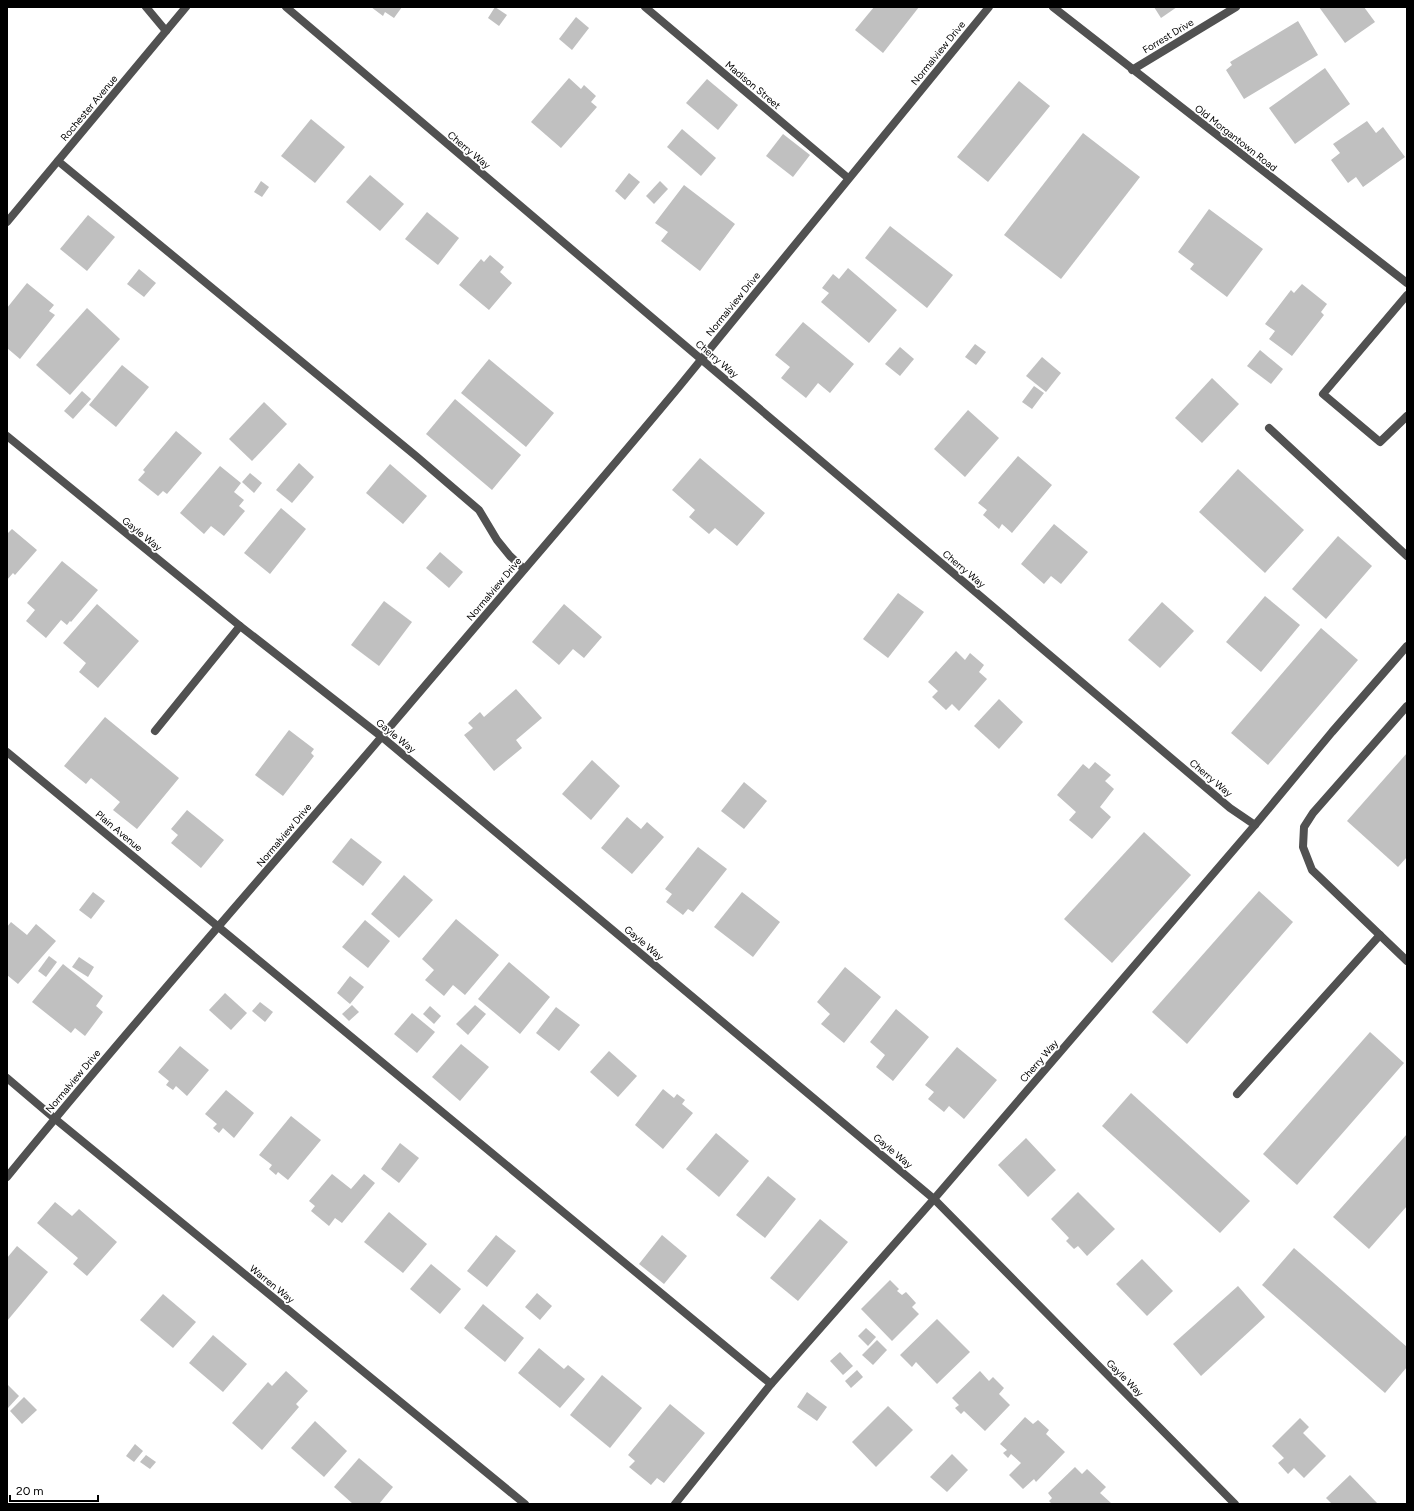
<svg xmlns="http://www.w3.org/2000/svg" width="1414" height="1511" viewBox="0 0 1414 1511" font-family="Figtree,sans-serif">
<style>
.building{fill:#c0c0c0}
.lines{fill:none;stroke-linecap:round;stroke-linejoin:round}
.service{stroke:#515151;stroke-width:8}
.minor{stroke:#515151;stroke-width:8}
.tertiary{stroke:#515151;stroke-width:8}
.labels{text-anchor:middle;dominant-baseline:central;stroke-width:3.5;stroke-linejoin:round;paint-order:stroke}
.street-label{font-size:10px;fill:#000;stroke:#fff}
</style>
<rect width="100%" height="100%" fill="#fff"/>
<g class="building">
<path d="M 371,7 L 402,7 L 394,18 L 385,12 L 383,16 Z"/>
<path d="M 495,7 L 507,15 L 499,26 L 488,18 Z"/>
<path d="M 874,7 L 919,7 L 883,53 L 855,30 Z"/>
<path d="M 1154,7 L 1177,7 L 1161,18 Z"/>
<path d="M 1319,7 L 1364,7 L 1375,22 L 1345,43 Z"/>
<path d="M 576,17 L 589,28 L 572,50 L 559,39 Z"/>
<path d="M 1298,21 L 1318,55 L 1244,99 L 1226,70 L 1232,65 L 1230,62 Z"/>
<path d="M 1325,68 L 1350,104 L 1295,144 L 1269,108 Z"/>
<path d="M 569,78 L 581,89 L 584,85 L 596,96 L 591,102 L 597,107 L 561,148 L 531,122 Z"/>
<path d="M 707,79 L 738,105 L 718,130 L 686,103 Z"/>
<path d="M 1019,81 L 1050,106 L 988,182 L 957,157 Z"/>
<path d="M 311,119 L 345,147 L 315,183 L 281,156 Z"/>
<path d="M 1367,121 L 1376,133 L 1383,127 L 1405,157 L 1363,187 L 1356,177 L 1348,183 L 1331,160 L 1340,153 L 1333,144 Z"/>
<path d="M 682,129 L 716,158 L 701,176 L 667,147 Z"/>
<path d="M 1083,133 L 1140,177 L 1061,279 L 1004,235 Z"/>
<path d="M 783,134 L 810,155 L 793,177 L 766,156 Z"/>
<path d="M 629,173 L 640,182 L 625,200 L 615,191 Z"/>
<path d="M 370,175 L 404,204 L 380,231 L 346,202 Z"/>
<path d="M 261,181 L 269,187 L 262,197 L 254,192 Z"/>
<path d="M 660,181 L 668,189 L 654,204 L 646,196 Z"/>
<path d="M 684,185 L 735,224 L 700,271 L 661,241 L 668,232 L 655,223 Z"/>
<path d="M 1209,209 L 1263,249 L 1227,297 L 1190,269 L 1194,264 L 1178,252 Z"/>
<path d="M 427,212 L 459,238 L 438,265 L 405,239 Z"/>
<path d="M 88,215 L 115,237 L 87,271 L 60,249 Z"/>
<path d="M 890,226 L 953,275 L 927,308 L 865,258 Z"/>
<path d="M 490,255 L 504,267 L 500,272 L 512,283 L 489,310 L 459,285 L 481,259 L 484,262 Z"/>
<path d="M 848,268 L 897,310 L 869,343 L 821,302 L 829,293 L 822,288 L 833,274 L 839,279 Z"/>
<path d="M 139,269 L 156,283 L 144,297 L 127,284 Z"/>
<path d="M 27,283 L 54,305 L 49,311 L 55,315 L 20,359 L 7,348 L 7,308 Z"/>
<path d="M 1302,284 L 1327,304 L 1321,312 L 1324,315 L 1292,356 L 1269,339 L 1275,331 L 1265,324 L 1291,290 L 1294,293 Z"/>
<path d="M 87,308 L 120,339 L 70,395 L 36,365 Z"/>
<path d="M 803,322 L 854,364 L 830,393 L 818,383 L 806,398 L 781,378 L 790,367 L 775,355 Z"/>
<path d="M 975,344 L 986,352 L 976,365 L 965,357 Z"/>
<path d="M 900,347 L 914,359 L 900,376 L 885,364 Z"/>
<path d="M 1260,350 L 1283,369 L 1271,384 L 1247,366 Z"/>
<path d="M 1042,357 L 1061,373 L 1046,392 L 1026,376 Z"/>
<path d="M 489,359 L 554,413 L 526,447 L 461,393 Z"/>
<path d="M 122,365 L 149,387 L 116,427 L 89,405 Z"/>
<path d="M 1212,378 L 1239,404 L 1202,443 L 1175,418 Z"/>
<path d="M 1034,386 L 1044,393 L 1032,409 L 1022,402 Z"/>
<path d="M 82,391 L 91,399 L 73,419 L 64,411 Z"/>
<path d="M 455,399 L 521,455 L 492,490 L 426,434 Z"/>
<path d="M 264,402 L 287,424 L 252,461 L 229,439 Z"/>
<path d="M 968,410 L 999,438 L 965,477 L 934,449 Z"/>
<path d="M 176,431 L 202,453 L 167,494 L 163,491 L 158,496 L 138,480 L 145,472 L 143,470 Z"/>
<path d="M 1018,456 L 1052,485 L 1012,533 L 1002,524 L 999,529 L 983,515 L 987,510 L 978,503 Z"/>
<path d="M 700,458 L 765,513 L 737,546 L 715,528 L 709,534 L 689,517 L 695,510 L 672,490 Z"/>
<path d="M 299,463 L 314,477 L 292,503 L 276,490 Z"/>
<path d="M 390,464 L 427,496 L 403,524 L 366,493 Z"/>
<path d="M 220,466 L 241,483 L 234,492 L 244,500 L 239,506 L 245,511 L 224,536 L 211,526 L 204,534 L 180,513 Z"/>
<path d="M 1238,469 L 1304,530 L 1265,573 L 1199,512 Z"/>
<path d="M 250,473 L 262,483 L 254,493 L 242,482 Z"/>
<path d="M 281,508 L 306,529 L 270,574 L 244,553 Z"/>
<path d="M 1054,524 L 1088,552 L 1061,584 L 1051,576 L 1044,584 L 1021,564 Z"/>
<path d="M 12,529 L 37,550 L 15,575 L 13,573 L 7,580 L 7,532 L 8,533 Z"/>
<path d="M 1338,536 L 1372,566 L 1326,619 L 1292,589 Z"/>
<path d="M 440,552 L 463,572 L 449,588 L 426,568 Z"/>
<path d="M 62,561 L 98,590 L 71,622 L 70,621 L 67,625 L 61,620 L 46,638 L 26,621 L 35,610 L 27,603 Z"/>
<path d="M 898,593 L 924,612 L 888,658 L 863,639 Z"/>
<path d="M 1265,596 L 1300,625 L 1261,672 L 1226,642 Z"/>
<path d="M 384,601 L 412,622 L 379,666 L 351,645 Z"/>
<path d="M 1162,602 L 1194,631 L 1160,668 L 1128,640 Z"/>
<path d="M 97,604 L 139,641 L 98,688 L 79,672 L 86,663 L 63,643 Z"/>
<path d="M 564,604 L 602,637 L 584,658 L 573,649 L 559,665 L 532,642 Z"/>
<path d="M 1321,628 L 1358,660 L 1268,765 L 1231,733 Z"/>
<path d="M 956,651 L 965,660 L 970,653 L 984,665 L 979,672 L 987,679 L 959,711 L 952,704 L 946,710 L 932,697 L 938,691 L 928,682 Z"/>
<path d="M 516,689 L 542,718 L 516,740 L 522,748 L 494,771 L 464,735 L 473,728 L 468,723 L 480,712 L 484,717 Z"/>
<path d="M 999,699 L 1023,722 L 999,749 L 974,726 Z"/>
<path d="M 105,717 L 179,778 L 137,829 L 113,810 L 120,802 L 91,778 L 86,784 L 64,766 Z"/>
<path d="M 289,730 L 314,749 L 311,753 L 314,756 L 283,796 L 255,775 Z"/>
<path d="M 1407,753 L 1407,857 L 1398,867 L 1347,821 Z"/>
<path d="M 592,760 L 620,786 L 591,820 L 562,794 Z"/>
<path d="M 1095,762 L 1111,775 L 1105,781 L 1114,789 L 1100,807 L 1111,817 L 1092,839 L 1069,820 L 1076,812 L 1057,795 L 1083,764 L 1089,769 Z"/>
<path d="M 744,782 L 767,801 L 744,829 L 721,811 Z"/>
<path d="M 187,810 L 224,840 L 201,868 L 171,843 L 178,835 L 171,829 Z"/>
<path d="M 627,817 L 641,829 L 647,822 L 664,837 L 632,874 L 601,848 Z"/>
<path d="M 1144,832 L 1191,875 L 1112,963 L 1064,919 Z"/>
<path d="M 351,838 L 382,862 L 363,886 L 332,862 Z"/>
<path d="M 698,847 L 727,869 L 693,912 L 688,909 L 683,915 L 666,902 L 672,894 L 665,889 Z"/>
<path d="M 404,875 L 433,900 L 399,938 L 371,914 Z"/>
<path d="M 1259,891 L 1293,922 L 1187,1044 L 1152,1012 Z"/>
<path d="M 93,892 L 105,901 L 91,919 L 79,910 Z"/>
<path d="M 742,892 L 780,922 L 753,957 L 714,927 Z"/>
<path d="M 456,919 L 499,955 L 465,995 L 453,985 L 444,996 L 425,980 L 434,970 L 422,959 Z"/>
<path d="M 365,920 L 390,941 L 368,968 L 342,947 Z"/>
<path d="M 11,922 L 27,935 L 36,924 L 56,941 L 18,984 L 7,975 L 7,927 Z"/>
<path d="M 49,956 L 57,962 L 46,977 L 38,971 Z"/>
<path d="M 79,957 L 94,967 L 88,977 L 72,967 Z"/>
<path d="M 509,962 L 550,997 L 520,1034 L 478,999 Z"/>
<path d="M 63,964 L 103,996 L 96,1006 L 103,1012 L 85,1036 L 75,1028 L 71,1033 L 32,1002 Z"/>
<path d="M 845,967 L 881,997 L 844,1043 L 821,1024 L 830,1014 L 817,1002 Z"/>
<path d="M 350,976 L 364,987 L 350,1004 L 337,993 Z"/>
<path d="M 225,993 L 247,1013 L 231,1030 L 209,1010 Z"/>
<path d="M 260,1002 L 273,1012 L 265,1022 L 252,1011 Z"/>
<path d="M 352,1005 L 359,1012 L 349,1021 L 342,1014 Z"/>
<path d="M 475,1005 L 486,1014 L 468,1035 L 456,1024 Z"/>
<path d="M 430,1006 L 441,1016 L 434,1024 L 423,1014 Z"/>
<path d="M 556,1007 L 580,1025 L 559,1051 L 536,1033 Z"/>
<path d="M 896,1009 L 929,1037 L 893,1081 L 876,1067 L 885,1055 L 870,1042 Z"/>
<path d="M 412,1013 L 435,1032 L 417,1053 L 394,1034 Z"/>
<path d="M 1370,1032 L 1404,1063 L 1297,1185 L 1263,1154 Z"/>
<path d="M 461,1044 L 489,1067 L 460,1101 L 432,1077 Z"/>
<path d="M 180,1046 L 209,1070 L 187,1096 L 176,1086 L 173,1090 L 166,1085 L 169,1081 L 158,1072 Z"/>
<path d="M 957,1047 L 997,1080 L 964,1119 L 949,1106 L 944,1112 L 928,1099 L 934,1092 L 925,1085 Z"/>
<path d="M 609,1051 L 637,1076 L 618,1097 L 590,1072 Z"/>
<path d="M 663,1089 L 674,1098 L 677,1094 L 685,1100 L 682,1104 L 693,1113 L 663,1149 L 635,1125 Z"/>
<path d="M 226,1090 L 254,1113 L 234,1138 L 223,1128 L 219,1133 L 213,1128 L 217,1124 L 205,1114 Z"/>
<path d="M 1131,1093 L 1250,1201 L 1220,1233 L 1102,1126 Z"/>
<path d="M 291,1116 L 321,1140 L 288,1180 L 278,1172 L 276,1175 L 269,1169 L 272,1165 L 259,1155 Z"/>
<path d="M 716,1133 L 749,1161 L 719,1197 L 686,1169 Z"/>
<path d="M 1407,1134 L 1407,1206 L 1369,1249 L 1333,1217 Z"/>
<path d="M 1026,1138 L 1056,1170 L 1028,1197 L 998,1165 Z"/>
<path d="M 400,1143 L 419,1158 L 399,1183 L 381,1169 Z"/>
<path d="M 332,1174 L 351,1189 L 364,1174 L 375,1183 L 342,1223 L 335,1218 L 329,1226 L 311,1211 L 315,1206 L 309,1201 Z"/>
<path d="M 768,1176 L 796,1199 L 765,1238 L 736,1215 Z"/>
<path d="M 1078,1192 L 1115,1229 L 1087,1256 L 1078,1246 L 1074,1249 L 1066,1241 L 1069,1238 L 1051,1219 Z"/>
<path d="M 55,1202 L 72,1216 L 79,1209 L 117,1242 L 87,1276 L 73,1264 L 78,1258 L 37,1223 Z"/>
<path d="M 389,1212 L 427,1244 L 403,1273 L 364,1242 Z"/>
<path d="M 820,1219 L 848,1242 L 798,1301 L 770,1278 Z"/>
<path d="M 496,1235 L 516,1251 L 487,1287 L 467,1271 Z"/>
<path d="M 662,1235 L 687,1256 L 664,1284 L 639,1264 Z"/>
<path d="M 17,1246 L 48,1272 L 7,1321 L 7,1258 Z"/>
<path d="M 1294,1248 L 1407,1347 L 1407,1367 L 1385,1393 L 1262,1285 Z"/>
<path d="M 1142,1259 L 1173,1291 L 1147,1316 L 1116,1284 Z"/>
<path d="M 431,1264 L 461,1289 L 440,1314 L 410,1289 Z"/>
<path d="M 890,1280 L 899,1289 L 897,1291 L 902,1295 L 906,1292 L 916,1303 L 912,1307 L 919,1314 L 892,1341 L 861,1309 Z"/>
<path d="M 1238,1286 L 1265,1317 L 1201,1376 L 1173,1344 Z"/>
<path d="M 537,1293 L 552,1306 L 540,1320 L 525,1307 Z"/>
<path d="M 163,1294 L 196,1322 L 173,1348 L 140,1320 Z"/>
<path d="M 483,1304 L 524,1338 L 505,1362 L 464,1328 Z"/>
<path d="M 937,1319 L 970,1352 L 937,1384 L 916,1362 L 912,1367 L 900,1355 Z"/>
<path d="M 866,1328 L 876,1337 L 868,1346 L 858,1336 Z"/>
<path d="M 213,1335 L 247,1364 L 223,1392 L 189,1363 Z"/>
<path d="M 877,1340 L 887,1350 L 873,1365 L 862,1355 Z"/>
<path d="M 539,1348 L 564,1369 L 568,1365 L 585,1379 L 560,1408 L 518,1373 Z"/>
<path d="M 840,1352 L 853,1366 L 843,1375 L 830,1361 Z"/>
<path d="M 857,1370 L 863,1377 L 851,1388 L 845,1381 Z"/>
<path d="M 286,1371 L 308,1391 L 296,1404 L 299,1407 L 262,1450 L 232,1423 L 268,1382 L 272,1386 Z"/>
<path d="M 980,1371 L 989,1381 L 993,1377 L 1004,1388 L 999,1394 L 1010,1405 L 985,1431 L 964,1411 L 961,1414 L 955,1408 L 959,1405 L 952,1398 Z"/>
<path d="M 602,1375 L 642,1408 L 610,1448 L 570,1415 Z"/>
<path d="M 7,1384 L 19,1396 L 8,1408 L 7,1407 Z"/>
<path d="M 807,1392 L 827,1407 L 817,1421 L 797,1407 Z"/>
<path d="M 24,1397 L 37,1410 L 22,1424 L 10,1411 Z"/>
<path d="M 670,1404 L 705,1433 L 664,1483 L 657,1478 L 651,1485 L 629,1467 L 635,1461 L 628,1455 Z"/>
<path d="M 888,1406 L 913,1430 L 876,1467 L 852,1442 Z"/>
<path d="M 1025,1417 L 1033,1424 L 1038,1420 L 1049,1430 L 1046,1434 L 1065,1452 L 1036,1482 L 1034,1479 L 1023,1489 L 1009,1475 L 1021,1463 L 1011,1454 L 1008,1458 L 1003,1453 L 1007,1450 L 1000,1444 Z"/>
<path d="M 1300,1418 L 1309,1427 L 1303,1433 L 1326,1456 L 1304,1478 L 1294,1468 L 1288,1474 L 1278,1463 L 1284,1458 L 1272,1446 Z"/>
<path d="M 315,1421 L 347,1451 L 324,1477 L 291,1448 Z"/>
<path d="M 135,1444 L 143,1451 L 134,1462 L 126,1456 Z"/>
<path d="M 952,1454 L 968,1470 L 947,1492 L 930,1477 Z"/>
<path d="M 146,1455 L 156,1462 L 150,1469 L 140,1462 Z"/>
<path d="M 359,1458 L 393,1487 L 379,1504 L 353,1504 L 334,1487 Z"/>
<path d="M 1075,1467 L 1082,1474 L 1087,1469 L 1106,1487 L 1100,1493 L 1111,1503 L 1110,1504 L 1052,1504 L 1049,1501 L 1052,1498 L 1048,1493 Z"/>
<path d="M 1350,1475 L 1378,1504 L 1332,1504 L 1326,1498 Z"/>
</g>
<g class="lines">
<g class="service">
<path d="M 146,7 L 166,31"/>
<path d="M 58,161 L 416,456 L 479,510 L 497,540 L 510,556 L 524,569"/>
<path d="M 1407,295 L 1323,394 L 1380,442 L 1407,416"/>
<path d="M 1269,428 L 1407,556"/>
<path d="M 1407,706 L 1313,813 L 1304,827 L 1303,847 L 1312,870 L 1407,961"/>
<path d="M 155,731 L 240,626"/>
<path d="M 1255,825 L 1332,732 L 1407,646"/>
<path d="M 1237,1094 L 1380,935"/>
</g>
<g class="minor">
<path d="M 286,7 L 1230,808 L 1255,825 L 934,1199 L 771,1384 L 675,1504"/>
<path d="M 645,7 L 848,178"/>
<path d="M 1132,70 L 1236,7"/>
<path d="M 7,222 L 186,7"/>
<path d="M 7,436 L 240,626 L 382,737 L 934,1199 L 1235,1504"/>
<path d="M 7,752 L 771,1384"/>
<path d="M 7,1078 L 54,1118 L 525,1504"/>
<path d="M 7,1177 C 133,1022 266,873 395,721 C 489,610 585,500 678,388 C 783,261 885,133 989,7"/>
</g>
<path class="tertiary" d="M 1053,7 L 1407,283"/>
</g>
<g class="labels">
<g class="street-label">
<text transform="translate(1168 36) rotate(-31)">Forrest Drive</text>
<text transform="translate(938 53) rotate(-51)">Normalview Drive</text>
<text transform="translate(753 85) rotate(40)">Madison Street</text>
<text transform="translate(89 108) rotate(-50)">Rochester Avenue</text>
<text transform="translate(1236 138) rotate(38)">Old Morgantown Road</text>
<text transform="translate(469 150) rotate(40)">Cherry Way</text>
<text transform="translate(733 304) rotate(-51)">Normalview Drive</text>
<text transform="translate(717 359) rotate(40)">Cherry Way</text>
<text transform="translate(142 534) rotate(39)">Gayle Way</text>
<text transform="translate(964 569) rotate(40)">Cherry Way</text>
<text transform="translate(494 589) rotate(-50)">Normalview Drive</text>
<text transform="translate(396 736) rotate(39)">Gayle Way</text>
<text transform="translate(1211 778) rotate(40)">Cherry Way</text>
<text transform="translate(119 831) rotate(40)">Plain Avenue</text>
<text transform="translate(284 835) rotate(-50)">Normalview Drive</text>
<text transform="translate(644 943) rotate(40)">Gayle Way</text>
<text transform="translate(1039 1061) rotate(-49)">Cherry Way</text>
<text transform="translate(73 1081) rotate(-50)">Normalview Drive</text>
<text transform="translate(893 1151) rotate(40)">Gayle Way</text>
<text transform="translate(272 1284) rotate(39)">Warren Way</text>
<text transform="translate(1125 1378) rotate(45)">Gayle Way</text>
</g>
</g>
<rect width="1414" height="1511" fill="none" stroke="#000000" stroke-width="16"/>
<path d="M10 1495v6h88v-6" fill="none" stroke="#000000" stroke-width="2"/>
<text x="16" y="1495" font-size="12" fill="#000000" stroke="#ffffff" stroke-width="3" paint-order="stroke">20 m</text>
</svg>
